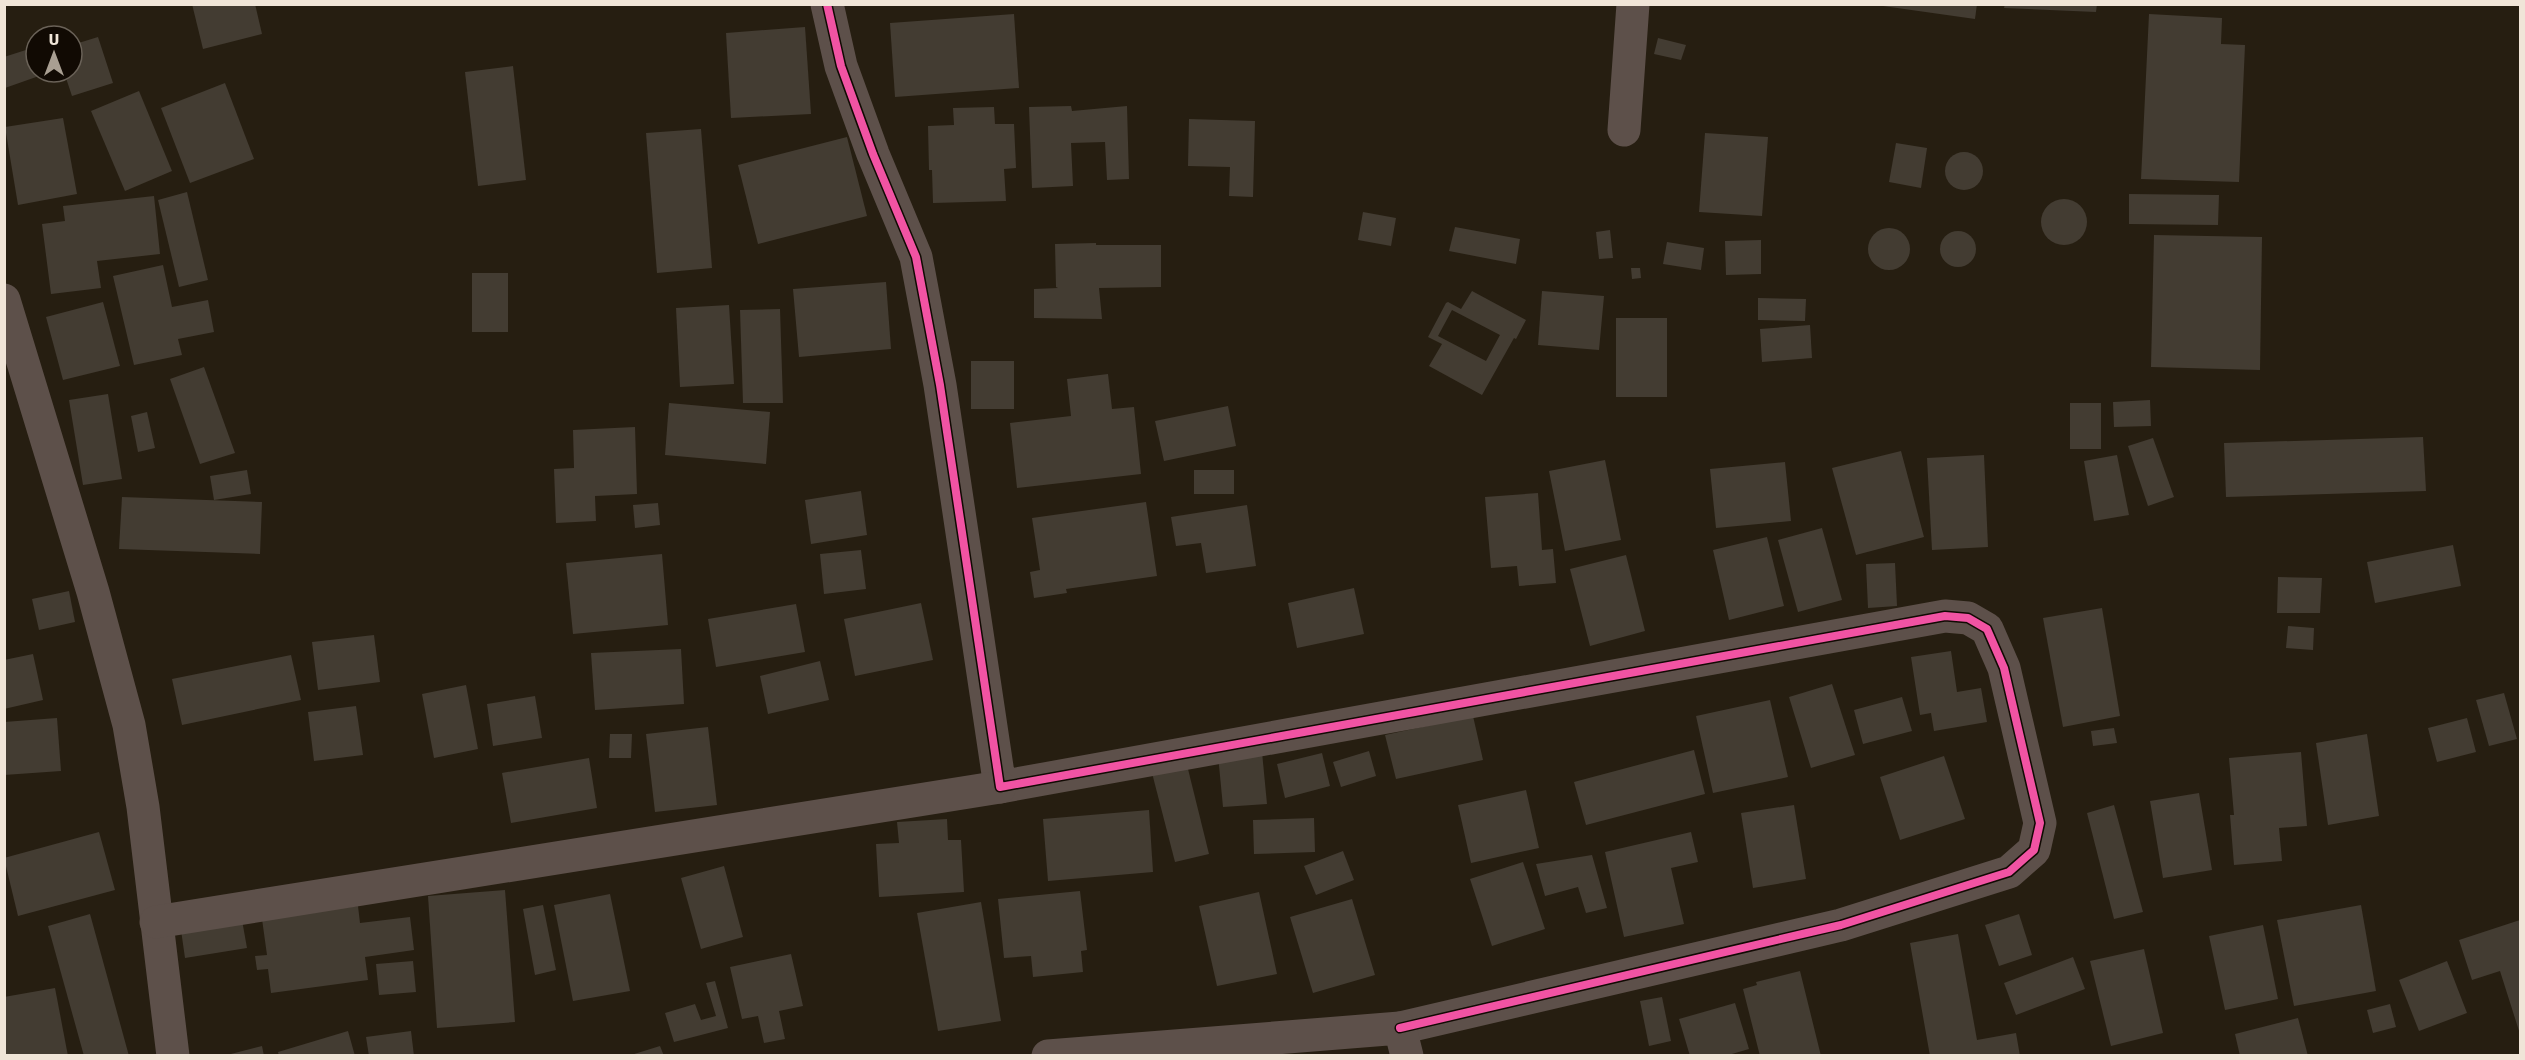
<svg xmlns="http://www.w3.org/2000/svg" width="2525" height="1060" viewBox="0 0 2525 1060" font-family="'Fira Sans',sans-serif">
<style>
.building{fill:#433c32;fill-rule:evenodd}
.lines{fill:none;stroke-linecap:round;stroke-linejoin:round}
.minor{stroke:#5d504a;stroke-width:33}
.cycleway-casing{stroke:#110a03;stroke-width:11}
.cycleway{stroke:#f153a3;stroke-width:8}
</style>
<rect width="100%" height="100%" fill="#261e11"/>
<g class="building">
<path d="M 192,4 L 255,4 L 262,34 L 203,49 Z"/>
<path d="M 1869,4 L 1977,4 L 1975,19 Z"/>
<path d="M 2005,4 L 2097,4 L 2096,12 L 2004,8 Z"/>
<path d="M 1014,14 L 1019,88 L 895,97 L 890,23 Z"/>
<path d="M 2149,14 L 2222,18 L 2221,44 L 2245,45 L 2239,182 L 2141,179 Z"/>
<path d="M 805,27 L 811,114 L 731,118 L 726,33 Z"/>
<path d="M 98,37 L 113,83 L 72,96 L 64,72 L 72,72 L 72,45 Z"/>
<path d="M 1658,38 L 1686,45 L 1681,60 L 1654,54 Z"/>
<path d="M 29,49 L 39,76 L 5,88 L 4,57 Z"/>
<path d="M 513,66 L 526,180 L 478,186 L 465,72 Z"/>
<path d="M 225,83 L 254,159 L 190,183 L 161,108 Z"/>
<path d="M 139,91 L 172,171 L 125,191 L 91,111 Z"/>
<path d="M 1071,106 L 1072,111 L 1127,106 L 1129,179 L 1107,180 L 1105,142 L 1071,143 L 1073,186 L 1032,188 L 1029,107 Z"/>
<path d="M 994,107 L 995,124 L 1014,124 L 1016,168 L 1004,169 L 1006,201 L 933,203 L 932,170 L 929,170 L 928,126 L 954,125 L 953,108 Z"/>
<path d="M 63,118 L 77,194 L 18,205 L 5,127 Z"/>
<path d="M 1189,119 L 1255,121 L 1253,197 L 1229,196 L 1230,167 L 1188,166 Z"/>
<path d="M 701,129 L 712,268 L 657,273 L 646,133 Z"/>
<path d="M 1705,133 L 1768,137 L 1762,216 L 1699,212 Z"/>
<path d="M 847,137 L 867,216 L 758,244 L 738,165 Z"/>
<path d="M 1896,143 L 1927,148 L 1921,188 L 1889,182 Z"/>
<circle cx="1964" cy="171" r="19"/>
<path d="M 187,192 L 208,280 L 179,287 L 158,200 Z"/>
<path d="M 2129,194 L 2219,195 L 2218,225 L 2129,224 Z"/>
<path d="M 154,196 L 160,254 L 97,261 L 101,288 L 51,294 L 42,224 L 65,221 L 63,206 Z"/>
<circle cx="2064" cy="222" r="23"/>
<path d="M 1363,212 L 1396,218 L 1391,246 L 1358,240 Z"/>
<path d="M 1455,227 L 1520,239 L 1516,264 L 1449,251 Z"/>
<circle cx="1889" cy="249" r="21"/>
<path d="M 1610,230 L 1613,258 L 1599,259 L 1596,232 Z"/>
<circle cx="1958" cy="249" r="18"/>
<path d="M 2154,235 L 2262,237 L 2260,370 L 2151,367 Z"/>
<path d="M 1761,240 L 1761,274 L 1726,275 L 1725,241 Z"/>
<path d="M 1667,242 L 1704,248 L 1701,270 L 1663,264 Z"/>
<path d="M 1096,243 L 1096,245 L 1161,245 L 1161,287 L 1099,288 L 1102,319 L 1034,318 L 1034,289 L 1058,288 L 1056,287 L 1055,244 Z"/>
<path d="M 163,265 L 172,307 L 208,300 L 214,332 L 178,339 L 182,355 L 134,365 L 113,276 Z"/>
<path d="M 1631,268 L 1640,268 L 1641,278 L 1632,279 Z"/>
<rect x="472" y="273" width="36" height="59"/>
<path d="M 886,282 L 891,349 L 799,357 L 793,289 Z"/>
<path d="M 1472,291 L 1526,320 L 1516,339 L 1514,338 L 1482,395 L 1429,366 L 1442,344 L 1428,337 L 1446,303 L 1448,302 L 1461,309 ZM 1452,310 L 1500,335 L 1486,361 L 1438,336 Z"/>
<path d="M 1542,291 L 1604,296 L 1599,350 L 1538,345 Z"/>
<path d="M 1758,298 L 1806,299 L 1805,321 L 1758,320 Z"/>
<path d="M 103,302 L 120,366 L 63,380 L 46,317 Z"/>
<path d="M 729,305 L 734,384 L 680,387 L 676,308 Z"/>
<path d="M 780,309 L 783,403 L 743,403 L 740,310 Z"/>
<rect x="1616" y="318" width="51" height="79"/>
<path d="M 1810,325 L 1812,358 L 1762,362 L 1760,329 Z"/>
<rect x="971" y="361" width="43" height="48"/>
<path d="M 204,367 L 235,453 L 200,464 L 170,379 Z"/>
<path d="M 1108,374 L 1112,409 L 1134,407 L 1141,474 L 1017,488 L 1010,423 L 1071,416 L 1067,379 Z"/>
<path d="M 108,394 L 122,479 L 83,485 L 69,400 Z"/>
<path d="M 2150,400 L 2151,426 L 2114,427 L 2113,402 Z"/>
<path d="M 669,403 L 770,412 L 766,464 L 665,455 Z"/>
<rect x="2070" y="403" width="31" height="46"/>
<path d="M 1228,406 L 1236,446 L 1164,461 L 1155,421 Z"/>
<path d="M 147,412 L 155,448 L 138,452 L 131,416 Z"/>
<path d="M 635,427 L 637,494 L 595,496 L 596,521 L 556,523 L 554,469 L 574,468 L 573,430 Z"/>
<path d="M 2423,437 L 2426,491 L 2226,497 L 2224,443 Z"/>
<path d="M 2153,438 L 2174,497 L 2148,506 L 2128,446 Z"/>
<path d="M 1901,451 L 1924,537 L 1856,555 L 1832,468 Z"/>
<path d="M 1984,455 L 1988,547 L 1932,550 L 1927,458 Z"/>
<path d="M 2117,455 L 2129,515 L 2094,521 L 2084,461 Z"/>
<path d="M 1605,460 L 1621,540 L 1565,551 L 1549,471 Z"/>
<path d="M 1785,462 L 1791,521 L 1716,528 L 1710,469 Z"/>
<path d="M 247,470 L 251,494 L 214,500 L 210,476 Z"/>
<rect x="1194" y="470" width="40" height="24"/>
<path d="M 861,491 L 867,535 L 811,544 L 805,500 Z"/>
<path d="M 1538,493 L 1542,550 L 1553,549 L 1556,583 L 1519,586 L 1517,566 L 1491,568 L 1485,497 Z"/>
<path d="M 122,497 L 262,502 L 260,554 L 119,549 Z"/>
<path d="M 1146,502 L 1157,576 L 1066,589 L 1067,593 L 1034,598 L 1030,572 L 1040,570 L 1032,518 Z"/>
<path d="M 658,503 L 660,525 L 635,528 L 633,505 Z"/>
<path d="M 1247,505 L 1256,566 L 1206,573 L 1201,543 L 1176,546 L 1171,517 Z"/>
<path d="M 1822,528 L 1842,600 L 1798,612 L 1778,540 Z"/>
<path d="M 1767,537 L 1784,606 L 1729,620 L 1713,550 Z"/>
<path d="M 2453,545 L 2461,586 L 2375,603 L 2367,562 Z"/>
<path d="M 861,550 L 866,589 L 824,594 L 820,554 Z"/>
<path d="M 662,554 L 668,625 L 573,634 L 566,563 Z"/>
<path d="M 1626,555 L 1645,631 L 1590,646 L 1570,569 Z"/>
<path d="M 1895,563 L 1897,606 L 1868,608 L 1866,564 Z"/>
<path d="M 2278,577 L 2322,578 L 2320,613 L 2277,613 Z"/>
<path d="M 1354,588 L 1364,634 L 1297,648 L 1288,603 Z"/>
<path d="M 69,591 L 75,622 L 39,630 L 32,599 Z"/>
<path d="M 921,603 L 933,660 L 855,676 L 844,619 Z"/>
<path d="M 796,604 L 805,652 L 716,667 L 708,619 Z"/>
<path d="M 2102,608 L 2120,716 L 2063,727 L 2043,618 Z"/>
<path d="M 2288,626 L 2314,628 L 2313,650 L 2286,648 Z"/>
<path d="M 374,635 L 380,682 L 318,690 L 312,642 Z"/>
<path d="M 681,649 L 684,704 L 595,710 L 591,653 Z"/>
<path d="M 1951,651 L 1957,692 L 1981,688 L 1987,722 L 1934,731 L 1931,713 L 1920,715 L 1911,657 Z"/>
<path d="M 33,654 L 43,700 L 4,709 L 4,660 Z"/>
<path d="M 291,655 L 301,700 L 182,725 L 172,679 Z"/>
<path d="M 820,661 L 829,700 L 768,714 L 760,676 Z"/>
<path d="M 1832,684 L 1855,755 L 1811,768 L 1789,697 Z"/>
<path d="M 466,685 L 478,749 L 434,758 L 422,694 Z"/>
<path d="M 2504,693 L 2517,739 L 2489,746 L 2476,700 Z"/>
<path d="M 535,696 L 542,738 L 493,746 L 487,704 Z"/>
<path d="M 1902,697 L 1912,731 L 1863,744 L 1854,710 Z"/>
<path d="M 1770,700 L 1788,777 L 1713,793 L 1696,716 Z"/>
<path d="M 356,706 L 363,755 L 314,761 L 308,712 Z"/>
<path d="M 1473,716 L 1483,760 L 1396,779 L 1385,735 Z"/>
<path d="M 57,718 L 61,771 L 4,775 L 4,722 Z"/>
<path d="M 2467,718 L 2476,752 L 2437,762 L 2428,728 Z"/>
<path d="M 708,727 L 717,805 L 655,812 L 646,734 Z"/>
<path d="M 2114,728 L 2117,743 L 2093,746 L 2091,731 Z"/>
<path d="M 610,734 L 632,734 L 631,758 L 609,758 Z"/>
<path d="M 2367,734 L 2379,816 L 2328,825 L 2316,743 Z"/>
<path d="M 1694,750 L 1705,794 L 1586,825 L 1574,782 Z"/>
<path d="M 1369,751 L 1376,776 L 1341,787 L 1333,762 Z"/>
<path d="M 1262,752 L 1267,804 L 1223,807 L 1218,755 Z"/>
<path d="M 2301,752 L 2307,826 L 2279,828 L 2282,861 L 2234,865 L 2230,815 L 2234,815 L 2229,758 Z"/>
<path d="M 1322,753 L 1330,786 L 1285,798 L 1277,764 Z"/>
<path d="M 1944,756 L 1965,819 L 1900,840 L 1880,777 Z"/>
<path d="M 589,758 L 597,808 L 511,823 L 502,773 Z"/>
<path d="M 1187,765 L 1209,854 L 1175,862 L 1152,773 Z"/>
<path d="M 1526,790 L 1539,848 L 1471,863 L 1458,805 Z"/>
<path d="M 2199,793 L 2212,870 L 2163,878 L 2150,801 Z"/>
<path d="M 1794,805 L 1806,879 L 1753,888 L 1741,813 Z"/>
<path d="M 2114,805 L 2143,912 L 2114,919 L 2087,813 Z"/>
<path d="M 1149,810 L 1153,872 L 1048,881 L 1043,819 Z"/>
<path d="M 1314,818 L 1315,852 L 1254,854 L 1253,820 Z"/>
<path d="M 947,819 L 948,840 L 961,840 L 964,892 L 879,897 L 876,844 L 899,843 L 897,822 Z"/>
<path d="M 99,832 L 115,890 L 18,916 L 4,858 Z"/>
<path d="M 1691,832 L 1698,862 L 1671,868 L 1684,924 L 1624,937 L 1605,852 Z"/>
<path d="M 1343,851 L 1354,880 L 1316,895 L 1304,866 Z"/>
<path d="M 1592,855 L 1607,908 L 1586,913 L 1578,887 L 1545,896 L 1536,864 Z"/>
<path d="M 1523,862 L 1545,929 L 1492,946 L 1470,879 Z"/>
<path d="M 724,866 L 743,937 L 701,949 L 681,878 Z"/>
<path d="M 505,890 L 515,1022 L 437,1028 L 428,896 Z"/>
<path d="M 1080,891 L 1087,950 L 1081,951 L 1083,972 L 1033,977 L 1031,956 L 1004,958 L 998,899 Z"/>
<path d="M 1259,892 L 1277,974 L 1217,986 L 1199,906 Z"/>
<path d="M 610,894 L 630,991 L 573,1001 L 554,905 Z"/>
<path d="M 1352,899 L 1375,975 L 1313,993 L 1290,917 Z"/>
<path d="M 981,902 L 1001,1021 L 938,1031 L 917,913 Z"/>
<path d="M 543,905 L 556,970 L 535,975 L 523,909 Z"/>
<path d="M 2361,905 L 2376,991 L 2294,1006 L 2277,920 Z"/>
<path d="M 358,906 L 360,923 L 410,917 L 414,950 L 365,957 L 368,980 L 271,993 L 268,969 L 257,970 L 255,956 L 267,955 L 262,919 Z"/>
<path d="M 90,914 L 129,1056 L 84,1056 L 48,926 Z"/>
<path d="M 2019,914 L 2032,955 L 1999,966 L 1985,925 Z"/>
<path d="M 242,920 L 247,948 L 185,958 L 181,930 Z"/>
<path d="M 2520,920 L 2520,1034 L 2500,971 L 2472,980 L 2459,940 Z"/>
<path d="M 2263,925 L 2278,999 L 2225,1010 L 2209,936 Z"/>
<path d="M 1958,934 L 1977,1040 L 2016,1033 L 2020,1056 L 1930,1056 L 1910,943 Z"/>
<path d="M 2144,949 L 2163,1033 L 2111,1046 L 2090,961 Z"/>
<path d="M 791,954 L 803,1006 L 779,1011 L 785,1039 L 764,1043 L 758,1016 L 742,1019 L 730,967 Z"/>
<path d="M 2073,957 L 2085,989 L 2016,1015 L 2004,983 Z"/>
<path d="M 413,961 L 416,992 L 379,995 L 376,964 Z"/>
<path d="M 2447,961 L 2467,1013 L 2419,1031 L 2399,980 Z"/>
<path d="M 1800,971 L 1821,1056 L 1760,1056 L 1743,989 L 1757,985 L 1756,982 Z"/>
<path d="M 715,981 L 728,1028 L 674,1042 L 665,1013 L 695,1004 L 701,1020 L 716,1016 L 706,983 Z"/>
<path d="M 55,988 L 68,1056 L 5,1056 L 4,997 Z"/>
<path d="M 1662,997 L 1671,1041 L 1649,1046 L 1640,1001 Z"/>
<path d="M 1735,1003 L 1749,1049 L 1725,1056 L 1690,1056 L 1679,1019 Z"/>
<path d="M 2390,1004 L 2396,1027 L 2373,1033 L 2367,1010 Z"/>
<path d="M 2298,1018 L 2308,1056 L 2240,1056 L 2235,1034 Z"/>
<path d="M 348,1031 L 355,1056 L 279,1056 L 278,1052 Z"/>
<path d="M 411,1031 L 414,1056 L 369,1056 L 366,1037 Z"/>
<path d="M 262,1046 L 264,1056 L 227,1056 L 227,1055 Z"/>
<path d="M 660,1046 L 664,1056 L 631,1056 L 631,1055 Z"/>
</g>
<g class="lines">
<g class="minor">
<path d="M 827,4 L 841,66 L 873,154 L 916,257 L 940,385 L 1000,787 L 1945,616 L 1968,618 L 1987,629 L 2004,668 L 2040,823 L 2034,850 L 2009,872 L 1841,925 L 1400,1028"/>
<path d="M 1624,130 L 1633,4"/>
<path d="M 4,300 L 93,592 L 129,725 L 143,807 L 173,1056"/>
<path d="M 156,922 L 1000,787"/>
<path d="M 1048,1056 L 1400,1028 L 1407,1056"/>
</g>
<g class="cycleway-casing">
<path id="cycleway" d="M 827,4 L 841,66 L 873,154 L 916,257 L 940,385 L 1000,787 L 1945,616 L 1968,618 L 1987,629 L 2004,668 L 2040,823 L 2034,850 L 2009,872 L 1841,925 L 1400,1028"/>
</g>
<use href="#cycleway" class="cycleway"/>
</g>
<rect width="2525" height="1060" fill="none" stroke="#f0e5d8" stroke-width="12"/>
<g transform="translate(54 54)"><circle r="28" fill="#110a03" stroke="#6a6258" stroke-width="1.5"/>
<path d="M0-4.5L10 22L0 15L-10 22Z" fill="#a99f92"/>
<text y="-9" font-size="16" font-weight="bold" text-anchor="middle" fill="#f0e5d8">U</text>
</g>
</svg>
